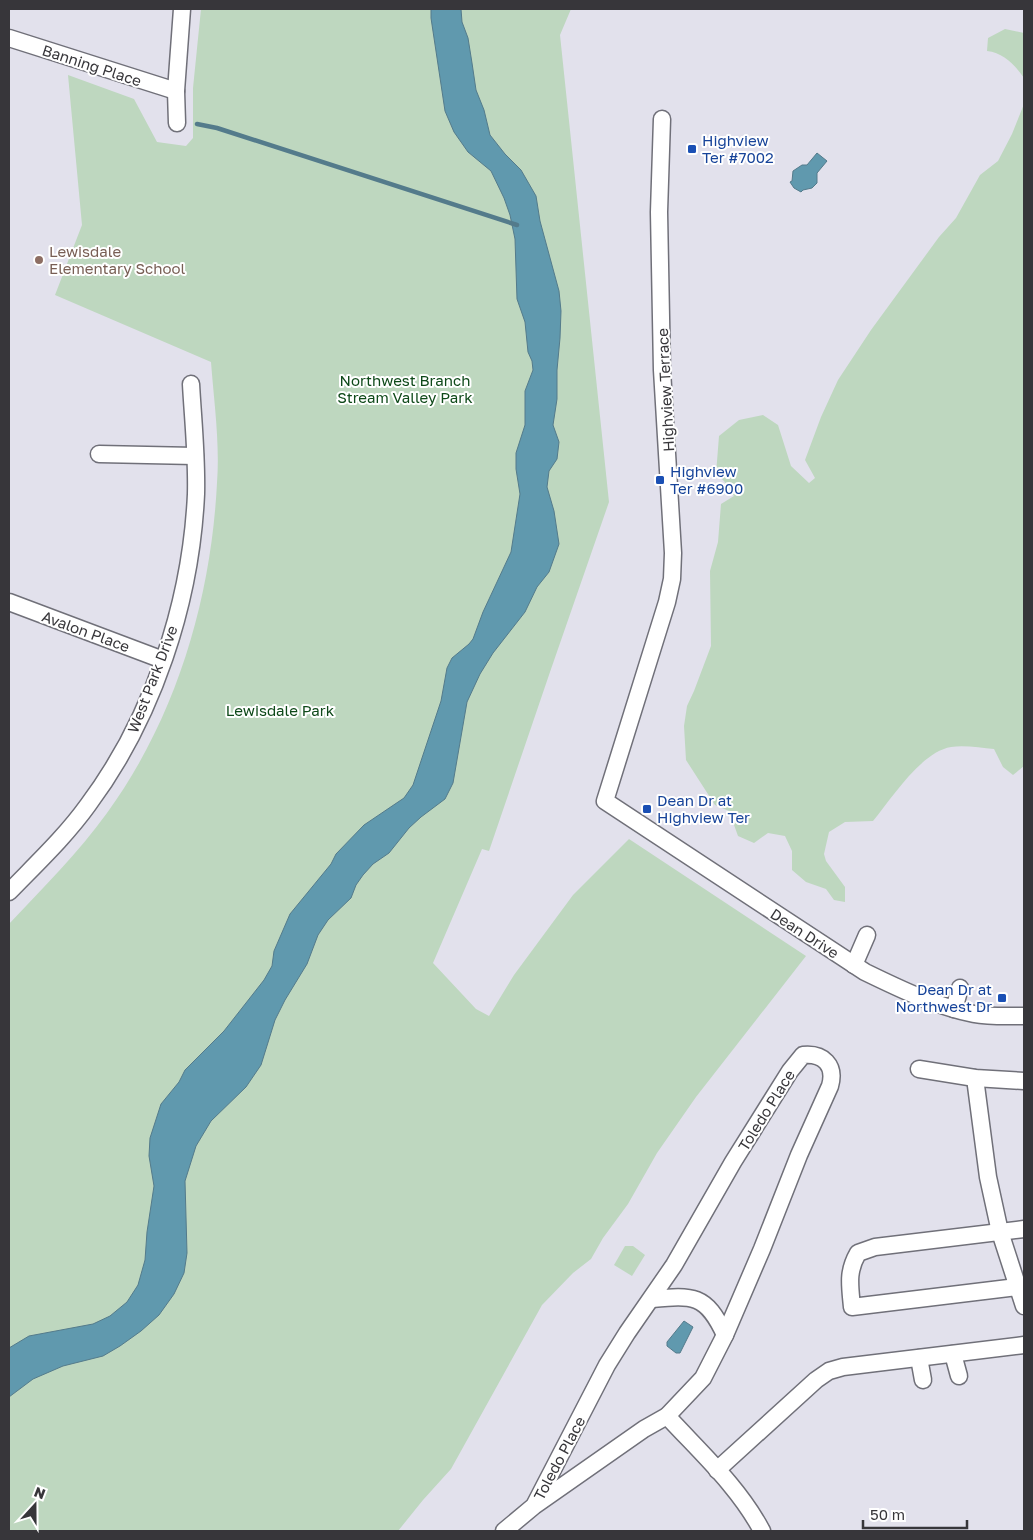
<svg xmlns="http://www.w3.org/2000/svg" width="1033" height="1540" viewBox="0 0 1033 1540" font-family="'Golos Text',sans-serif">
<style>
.green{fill:#bed7bf}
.water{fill:#6099ae;stroke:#547b8b}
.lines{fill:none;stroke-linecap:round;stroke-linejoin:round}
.stream{stroke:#547b8b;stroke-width:4.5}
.minor-casing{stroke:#707079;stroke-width:19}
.minor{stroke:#fff;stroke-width:16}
.transit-dot{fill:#1a4fb4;stroke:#fff;stroke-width:2}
.education-dot{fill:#8d6e63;stroke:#fff;stroke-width:2}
.labels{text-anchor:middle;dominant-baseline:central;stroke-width:4;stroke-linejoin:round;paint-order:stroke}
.street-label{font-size:15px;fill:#37363a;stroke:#fff}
.transit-label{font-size:15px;fill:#164399;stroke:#fff;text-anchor:start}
.education-label{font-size:15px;fill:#785e54;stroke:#fff;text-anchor:start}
.park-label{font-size:15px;fill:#0e4919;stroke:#fff}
</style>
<rect width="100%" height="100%" fill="#e2e1ec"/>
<g class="green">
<path d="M 201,9 L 571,9 L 560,35 L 609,502 L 550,672 L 489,851 L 482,849 L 433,963 L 476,1009 L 489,1016 L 514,975 L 573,895 L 629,839 L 806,956 L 696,1097 L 657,1153 L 628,1204 L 603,1238 L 591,1259 L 573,1273 L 542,1305 L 451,1469 L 423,1500 L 398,1531 L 9,1531 L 9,924 C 43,888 78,853 107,813 C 176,718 211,600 217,483 C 220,443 214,402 211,362 L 55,295 L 82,225 L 68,75 L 134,99 L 157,142 L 186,146 L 193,138 L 193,88 Z"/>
<path d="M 1005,29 L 1024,33 L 1024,78 C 1015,65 1004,53 987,51 L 988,38 Z"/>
<path d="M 1024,104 L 1024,766 L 1013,775 L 1003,767 L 994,749 C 981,748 965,745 951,747 C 921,752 892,798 873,821 L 845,822 L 829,832 L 824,854 L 826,861 L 845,887 L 845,902 L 834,900 L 826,889 L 806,882 L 792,870 L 792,851 L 785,836 L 768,833 L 754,843 L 738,836 L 729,811 L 715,805 L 686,760 L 684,726 L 687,706 L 694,691 L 711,646 L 710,571 L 718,542 L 721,504 L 734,496 L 724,481 L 716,474 L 719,436 L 739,420 L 763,415 L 778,425 L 791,466 L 809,483 L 815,478 L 805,460 L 821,417 L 838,380 L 871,330 L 939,237 L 956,218 L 980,175 L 998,161 L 1012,134 Z"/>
<path d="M 625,1246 L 633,1246 L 645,1255 L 632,1276 L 614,1265 Z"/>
</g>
<g class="water">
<path d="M 431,9 L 461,9 L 462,22 L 468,38 L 472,63 L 476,90 L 484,110 L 490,135 L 505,154 L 521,170 L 536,196 L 540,221 L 559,291 L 561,311 L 560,338 L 557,370 L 557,399 L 553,425 L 559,442 L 557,459 L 549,471 L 547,487 L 554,511 L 559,544 L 549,572 L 537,587 L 525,612 L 493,653 L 480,674 L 467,702 L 453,783 L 445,799 L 421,817 L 409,828 L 389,853 L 373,864 L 363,875 L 356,885 L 351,898 L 328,920 L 318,935 L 307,964 L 285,1000 L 275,1020 L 261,1065 L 246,1087 L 211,1121 L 196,1146 L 185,1181 L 187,1253 L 184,1273 L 174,1294 L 159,1315 L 141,1331 L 120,1346 L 103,1356 L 63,1366 L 33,1379 L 9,1397 L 9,1348 L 29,1336 L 93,1324 L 110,1316 L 127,1302 L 138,1285 L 145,1260 L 147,1232 L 154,1186 L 149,1156 L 150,1138 L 161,1104 L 179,1082 L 185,1070 L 224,1031 L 264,980 L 272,966 L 274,951 L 290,914 L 331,864 L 336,854 L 364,825 L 404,798 L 413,785 L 441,701 L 447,668 L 452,658 L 469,644 L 473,639 L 483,612 L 511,552 L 520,494 L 516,469 L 516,453 L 525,425 L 525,391 L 533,370 L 532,361 L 528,352 L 525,322 L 517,299 L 515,239 L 510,215 L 504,198 L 491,171 L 468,152 L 454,132 L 445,111 L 431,18 Z"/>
<path d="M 817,153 L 827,161 L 817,173 L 817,183 L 812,188 L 803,190 L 801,192 L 794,188 L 790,182 L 792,181 L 793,171 L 802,165 L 807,165 Z"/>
<path d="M 684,1321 L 693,1327 L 680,1353 L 676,1353 L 667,1346 L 667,1342 Z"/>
</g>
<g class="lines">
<path class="stream" d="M 197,124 L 217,128 L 517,225"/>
<g class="minor-casing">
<g id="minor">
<path d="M 9,38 L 176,91"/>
<path d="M 662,119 L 659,212 L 662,370 L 673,553 L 672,579 L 667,602 L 605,801 L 865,972 C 900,989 935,1006 974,1014 C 990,1017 1008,1016 1024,1016"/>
<path d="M 177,123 L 176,91 L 182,9"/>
<path d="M 99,454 L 195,456"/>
<path d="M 9,602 L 163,660"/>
<path d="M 9,892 C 36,864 65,837 88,805 C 153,718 191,603 196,494 C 197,457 193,420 191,384"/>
<path d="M 854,965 L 867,935"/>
<path d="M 954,1009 L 960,988"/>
<path d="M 919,1069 L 975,1078 L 1024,1081"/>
<path d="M 975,1078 L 988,1177 L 1000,1232 L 1024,1306"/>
<path d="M 1017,1287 L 852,1307 C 850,1285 847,1272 858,1253 L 875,1247 L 1024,1229"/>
<path d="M 652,1299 C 693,1295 706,1294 725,1335"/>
<path d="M 953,1354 L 959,1376"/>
<path d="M 919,1358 L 923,1380"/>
<path d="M 667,1416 C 700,1452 739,1487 762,1531"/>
<path d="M 717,1470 L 816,1380 L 829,1371 L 843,1367 L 1024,1345"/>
<path d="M 504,1531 L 534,1506 L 644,1429 L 667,1416 L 703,1378 L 725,1335 L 762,1249 L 799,1155 L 830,1086 C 836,1065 823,1053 803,1055 L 790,1071 L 733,1162 L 674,1265 L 627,1333 L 607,1365 L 534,1506"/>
</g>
</g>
<use href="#minor" class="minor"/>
</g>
<g class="transit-dot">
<rect x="687" y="144" width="10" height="10" rx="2.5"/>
<rect x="655" y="475" width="10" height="10" rx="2.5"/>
<rect x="642" y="804" width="10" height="10" rx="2.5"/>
<rect x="997" y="993" width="10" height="10" rx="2.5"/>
</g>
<circle class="education-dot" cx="39" cy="260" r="5"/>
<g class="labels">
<g class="street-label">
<text transform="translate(92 65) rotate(18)">Banning Place</text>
<text transform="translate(665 390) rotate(-93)">Highview Terrace</text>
<text transform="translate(86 631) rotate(20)">Avalon Place</text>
<text transform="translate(152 679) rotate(-69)">West Park Drive</text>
<text transform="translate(805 933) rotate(33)">Dean Drive</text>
<text transform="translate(766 1110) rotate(-58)">Toledo Place</text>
<text transform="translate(559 1458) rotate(-62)">Toledo Place</text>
</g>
<g class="transit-label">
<text x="702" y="140">Highview<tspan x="702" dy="17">Ter #7002</tspan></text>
<text x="670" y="471">Highview<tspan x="670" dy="17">Ter #6900</tspan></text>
<text x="657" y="800">Dean Dr at<tspan x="657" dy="17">Highview Ter</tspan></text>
<text x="992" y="989" text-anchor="end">Dean Dr at<tspan x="992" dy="17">Northwest Dr</tspan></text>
</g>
<g class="education-label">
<text x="49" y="251">Lewisdale<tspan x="49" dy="17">Elementary School</tspan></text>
</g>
<g class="park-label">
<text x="405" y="380">Northwest Branch<tspan x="405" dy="17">Stream Valley Park</tspan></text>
<text x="280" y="710">Lewisdale Park</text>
</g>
</g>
<rect width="1033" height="1540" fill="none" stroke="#37363a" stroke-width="20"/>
<g transform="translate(35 1505) rotate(21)" stroke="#ffffff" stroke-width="4" paint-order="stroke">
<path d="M0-4L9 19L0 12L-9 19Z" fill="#37363a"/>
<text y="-8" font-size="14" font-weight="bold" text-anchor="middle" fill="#37363a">N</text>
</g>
<path d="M863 1520v8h104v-8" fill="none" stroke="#37363a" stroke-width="2.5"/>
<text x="870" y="1520" font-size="15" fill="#37363a" stroke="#ffffff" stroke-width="4" paint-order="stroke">50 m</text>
</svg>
